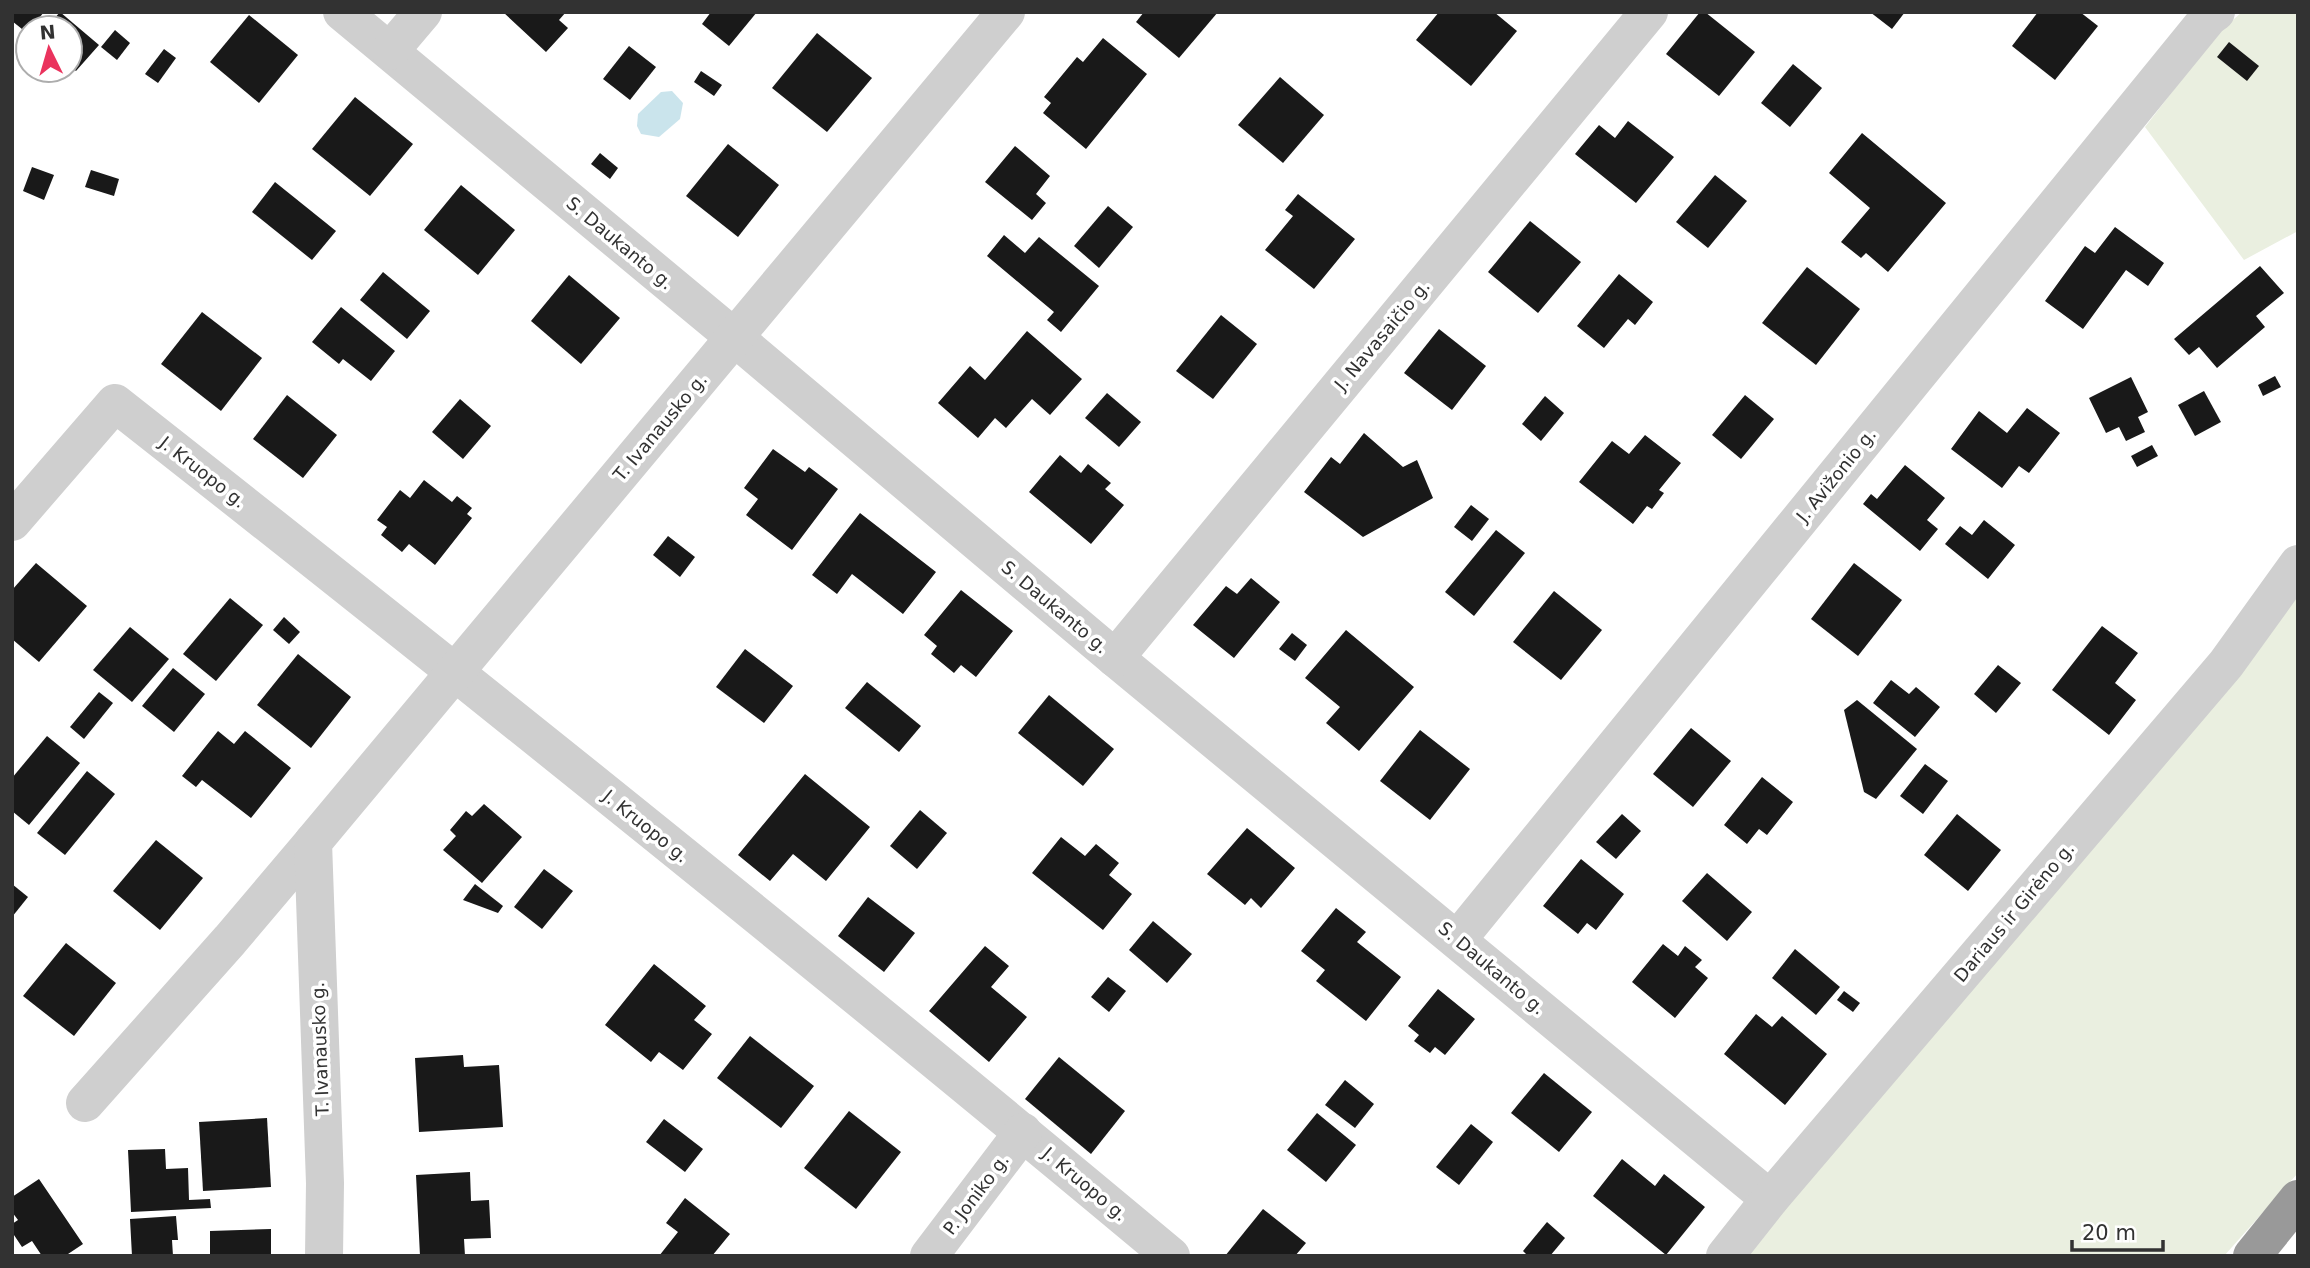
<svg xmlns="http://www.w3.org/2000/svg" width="2310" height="1268" viewBox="0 0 2310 1268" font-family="'DejaVu Sans',sans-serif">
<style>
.green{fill:#eaefe0}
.water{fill:#cae4ec}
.building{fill:#191919}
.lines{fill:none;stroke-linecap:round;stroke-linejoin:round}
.minor{stroke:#cfcfcf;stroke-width:38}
.highway{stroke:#999;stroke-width:38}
.labels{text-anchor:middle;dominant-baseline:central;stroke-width:7;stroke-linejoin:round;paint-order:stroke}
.street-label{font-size:18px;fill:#323232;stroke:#fff}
</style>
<rect width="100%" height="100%" fill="#fff"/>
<g class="green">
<path d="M 2242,12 L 2298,12 L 2298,231 L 2244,260 L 2145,127 L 2217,34 Z"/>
<path d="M 2298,583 L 2298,1173 L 2224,1256 L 1742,1256 Z"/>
</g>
<path class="water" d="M 672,91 L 683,103 L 680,119 L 659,137 L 641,134 L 637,126 L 638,114 L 661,92 Z"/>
<g class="building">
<path d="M 12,12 L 44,12 L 31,28 L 28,28 L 27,33 L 12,21 Z"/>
<path d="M 60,12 L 99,45 L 76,71 L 70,66 L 70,28 L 46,28 Z"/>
<path d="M 503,12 L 566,12 L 559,20 L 568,28 L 546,52 Z"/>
<path d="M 711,12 L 757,12 L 729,46 L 702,24 Z"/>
<path d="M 1144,12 L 1218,12 L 1179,58 L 1136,22 Z"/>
<path d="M 1439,12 L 1494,12 L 1517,31 L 1471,86 L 1416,40 Z"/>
<path d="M 1700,12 L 1705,12 L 1755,52 L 1719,96 L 1666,54 Z"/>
<path d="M 1870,12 L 1905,12 L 1892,29 Z"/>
<path d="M 2038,12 L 2080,12 L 2098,26 L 2055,80 L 2012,46 Z"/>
<path d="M 249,15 L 298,55 L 259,103 L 210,62 Z"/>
<path d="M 115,30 L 130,43 L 117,60 L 101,47 Z"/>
<path d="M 817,33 L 872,78 L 827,132 L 772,88 Z"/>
<path d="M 1103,38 L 1147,74 L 1086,149 L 1043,113 L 1051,103 L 1044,97 L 1077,57 L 1083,62 Z"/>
<path d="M 2229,42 L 2259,66 L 2247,81 L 2217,57 Z"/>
<path d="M 629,46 L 656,67 L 630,100 L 603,79 Z"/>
<path d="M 164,49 L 176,58 L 158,83 L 145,74 Z"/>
<path d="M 1793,64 L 1822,88 L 1790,127 L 1761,103 Z"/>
<path d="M 701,71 L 722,85 L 714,96 L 694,82 Z"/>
<path d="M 1280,77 L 1324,115 L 1283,163 L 1238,125 Z"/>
<path d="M 355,97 L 413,144 L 370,196 L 312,149 Z"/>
<path d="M 1628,121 L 1674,157 L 1636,203 L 1575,154 L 1599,125 L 1615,138 Z"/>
<path d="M 1862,133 L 1946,203 L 1888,272 L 1866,253 L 1861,258 L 1841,242 L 1870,208 L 1829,173 Z"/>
<path d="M 728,144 L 779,185 L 738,237 L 686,196 Z"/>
<path d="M 1015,146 L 1050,176 L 1036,194 L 1046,203 L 1032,220 L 985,182 Z"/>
<path d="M 600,153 L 618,168 L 610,179 L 591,164 Z"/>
<path d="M 32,167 L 54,175 L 44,200 L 23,191 Z"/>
<path d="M 91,170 L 119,179 L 114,196 L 85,187 Z"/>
<path d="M 1715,175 L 1747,201 L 1708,248 L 1676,222 Z"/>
<path d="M 275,182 L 336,231 L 312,260 L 252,212 Z"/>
<path d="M 461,185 L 515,230 L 478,275 L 424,230 Z"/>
<path d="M 1298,194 L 1355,239 L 1314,289 L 1265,250 L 1293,216 L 1285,210 Z"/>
<path d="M 1108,206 L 1133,227 L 1099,268 L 1074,246 Z"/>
<path d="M 1530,221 L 1581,262 L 1538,313 L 1488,272 Z"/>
<path d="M 2115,227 L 2164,263 L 2148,286 L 2126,270 L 2083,329 L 2045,301 L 2085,246 L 2095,253 Z"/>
<path d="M 1004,235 L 1025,253 L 1039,237 L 1099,286 L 1061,332 L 1047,320 L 1054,312 L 987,256 Z"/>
<path d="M 2260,266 L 2284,293 L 2256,316 L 2265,327 L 2217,368 L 2199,347 L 2189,355 L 2174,339 Z"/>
<path d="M 1807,267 L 1860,309 L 1816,365 L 1762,323 Z"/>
<path d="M 383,272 L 430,311 L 407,339 L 360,300 Z"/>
<path d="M 1619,274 L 1653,302 L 1635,325 L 1628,319 L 1604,348 L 1577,326 Z"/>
<path d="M 569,275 L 620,318 L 581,364 L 531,321 Z"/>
<path d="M 341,307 L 395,351 L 371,381 L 343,359 L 339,364 L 312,342 Z"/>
<path d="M 202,312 L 262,358 L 221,411 L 161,364 Z"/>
<path d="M 1221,315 L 1257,344 L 1213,399 L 1176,371 Z"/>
<path d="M 1439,329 L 1486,366 L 1452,410 L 1404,373 Z"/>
<path d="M 1027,331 L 1082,379 L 1050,415 L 1032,399 L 1006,428 L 995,418 L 978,438 L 938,403 L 970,366 L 985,380 Z"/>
<path d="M 2275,376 L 2281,387 L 2263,396 L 2258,385 Z"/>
<path d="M 2131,377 L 2148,412 L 2138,417 L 2145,432 L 2126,441 L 2119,427 L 2106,433 L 2089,398 Z"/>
<path d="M 2204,391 L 2221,422 L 2195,436 L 2178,405 Z"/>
<path d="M 1107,393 L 1141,422 L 1119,447 L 1085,418 Z"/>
<path d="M 287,395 L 337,435 L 303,478 L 253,439 Z"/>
<path d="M 1745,395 L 1774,419 L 1741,459 L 1712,435 Z"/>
<path d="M 1545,396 L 1564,413 L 1541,441 L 1522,424 Z"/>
<path d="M 460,399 L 491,426 L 463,459 L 432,432 Z"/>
<path d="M 2027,408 L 2060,433 L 2029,473 L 2019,466 L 2002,488 L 1951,449 L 1979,411 L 2007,433 Z"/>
<path d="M 1364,433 L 1403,467 L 1417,460 L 1433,498 L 1363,537 L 1304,492 L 1331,457 L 1340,464 Z"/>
<path d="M 1645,435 L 1681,463 L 1659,490 L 1664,493 L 1652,509 L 1647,506 L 1633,524 L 1579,482 L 1612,441 L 1629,454 Z"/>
<path d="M 2152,445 L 2158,456 L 2137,467 L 2131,456 Z"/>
<path d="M 773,449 L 805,472 L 809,467 L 838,489 L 792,550 L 746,515 L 758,499 L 744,488 Z"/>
<path d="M 1060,455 L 1081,473 L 1088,464 L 1111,483 L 1105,489 L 1124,505 L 1091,544 L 1029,492 Z"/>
<path d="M 1905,465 L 1945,498 L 1927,520 L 1938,529 L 1920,551 L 1863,504 L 1871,494 L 1877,499 Z"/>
<path d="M 424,480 L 452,502 L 457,496 L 472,508 L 467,514 L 472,518 L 435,565 L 409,544 L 402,552 L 381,535 L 387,527 L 377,520 L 400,490 L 410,498 Z"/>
<path d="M 1471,505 L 1489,519 L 1472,541 L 1454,527 Z"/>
<path d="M 860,513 L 936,572 L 903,614 L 852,574 L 837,594 L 812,575 Z"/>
<path d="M 1984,520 L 2015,545 L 1988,579 L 1945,544 L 1960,526 L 1972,535 Z"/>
<path d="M 1496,530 L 1525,553 L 1474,616 L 1445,592 Z"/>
<path d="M 668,536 L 695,557 L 680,577 L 653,555 Z"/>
<path d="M 36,563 L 87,606 L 39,662 L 12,639 L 12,590 Z"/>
<path d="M 1854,563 L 1902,600 L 1858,656 L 1811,619 Z"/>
<path d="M 1251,578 L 1280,602 L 1234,658 L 1193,625 L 1226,586 L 1237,594 Z"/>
<path d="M 961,590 L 1013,631 L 976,677 L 961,665 L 954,673 L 931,654 L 937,646 L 924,635 Z"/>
<path d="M 1554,591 L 1602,630 L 1561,680 L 1513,642 Z"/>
<path d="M 230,598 L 263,625 L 216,681 L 183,654 Z"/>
<path d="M 284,617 L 300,632 L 289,644 L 273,630 Z"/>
<path d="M 2102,626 L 2138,653 L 2115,683 L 2136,700 L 2109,735 L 2052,690 Z"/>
<path d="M 130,627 L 169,659 L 132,702 L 93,670 Z"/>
<path d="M 1346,630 L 1414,687 L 1359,751 L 1326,723 L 1340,707 L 1305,678 Z"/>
<path d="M 1292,633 L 1307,645 L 1295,661 L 1279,649 Z"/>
<path d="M 745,649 L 793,686 L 764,723 L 716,687 Z"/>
<path d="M 298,654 L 351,697 L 311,748 L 257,705 Z"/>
<path d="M 1998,665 L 2021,683 L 1996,713 L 1974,694 Z"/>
<path d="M 173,668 L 205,694 L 174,732 L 142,706 Z"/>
<path d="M 1891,680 L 1909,694 L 1916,687 L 1940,707 L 1915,737 L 1873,703 Z"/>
<path d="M 867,682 L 921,726 L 899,752 L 845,708 Z"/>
<path d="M 99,692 L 113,703 L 84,739 L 70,727 Z"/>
<path d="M 1049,695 L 1114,749 L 1083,786 L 1018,733 Z"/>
<path d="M 1857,700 L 1917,749 L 1876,799 L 1864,792 L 1844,710 Z"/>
<path d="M 1691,728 L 1731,761 L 1693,807 L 1653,774 Z"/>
<path d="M 1420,730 L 1470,769 L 1430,820 L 1380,781 Z"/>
<path d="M 218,731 L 234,744 L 245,731 L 291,768 L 251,818 L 202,780 L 196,787 L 182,776 Z"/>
<path d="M 47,736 L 80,763 L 29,825 L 12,811 L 12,778 Z"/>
<path d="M 1925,764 L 1948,781 L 1923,814 L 1900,796 Z"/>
<path d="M 87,771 L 115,794 L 65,855 L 37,833 Z"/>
<path d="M 805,774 L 870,827 L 826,881 L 793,854 L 770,881 L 738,855 Z"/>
<path d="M 1762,777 L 1793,802 L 1767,835 L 1759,829 L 1747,844 L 1724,825 Z"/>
<path d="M 484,804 L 522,837 L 482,883 L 443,850 L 456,836 L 450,830 L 466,811 L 472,816 Z"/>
<path d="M 920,810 L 947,833 L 917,869 L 890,846 Z"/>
<path d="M 1622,814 L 1641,831 L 1616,859 L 1596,842 Z"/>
<path d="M 1957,814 L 2001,850 L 1968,891 L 1924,855 Z"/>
<path d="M 1247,828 L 1295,868 L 1261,908 L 1251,898 L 1245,905 L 1207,874 Z"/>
<path d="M 1061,837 L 1085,856 L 1096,844 L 1119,863 L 1109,875 L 1132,894 L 1103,930 L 1032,873 Z"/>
<path d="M 156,840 L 203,878 L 160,930 L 113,891 Z"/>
<path d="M 1581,859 L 1624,894 L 1596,930 L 1587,923 L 1578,934 L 1543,906 Z"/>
<path d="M 544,869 L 573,891 L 542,929 L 514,907 Z"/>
<path d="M 1707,873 L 1752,912 L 1727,941 L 1682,901 Z"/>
<path d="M 12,884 L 28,897 L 12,917 Z"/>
<path d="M 475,884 L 503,906 L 498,913 L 463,900 Z"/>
<path d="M 868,897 L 915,933 L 884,972 L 838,936 Z"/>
<path d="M 1336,908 L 1366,932 L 1357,942 L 1401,977 L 1366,1021 L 1316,981 L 1325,970 L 1301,951 Z"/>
<path d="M 1153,921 L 1192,954 L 1167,983 L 1129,950 Z"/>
<path d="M 66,943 L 116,983 L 74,1036 L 23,996 Z"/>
<path d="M 1663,944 L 1678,956 L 1685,946 L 1702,960 L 1695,967 L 1708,978 L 1675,1018 L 1632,982 Z"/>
<path d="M 985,946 L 1009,966 L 991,987 L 1027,1017 L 989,1062 L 929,1011 Z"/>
<path d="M 1795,949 L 1840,987 L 1816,1015 L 1772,978 Z"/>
<path d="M 654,964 L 706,1006 L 694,1020 L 712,1034 L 683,1070 L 659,1052 L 651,1062 L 605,1025 Z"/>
<path d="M 1108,977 L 1126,991 L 1109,1012 L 1091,997 Z"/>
<path d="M 1438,989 L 1475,1019 L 1445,1055 L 1435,1047 L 1430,1053 L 1414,1041 L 1419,1035 L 1408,1026 Z"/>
<path d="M 1844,991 L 1860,1003 L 1853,1012 L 1837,1000 Z"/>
<path d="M 1756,1014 L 1772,1027 L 1782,1016 L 1827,1054 L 1785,1105 L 1724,1054 Z"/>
<path d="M 750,1036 L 814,1086 L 781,1128 L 717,1078 Z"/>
<path d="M 463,1055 L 464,1067 L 499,1065 L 503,1127 L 419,1132 L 415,1058 Z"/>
<path d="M 1059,1057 L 1125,1111 L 1091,1154 L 1025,1099 Z"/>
<path d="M 1544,1073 L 1592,1112 L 1559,1152 L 1511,1113 Z"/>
<path d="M 1345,1080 L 1374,1104 L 1355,1128 L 1325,1105 Z"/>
<path d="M 849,1111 L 901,1152 L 856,1209 L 804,1168 Z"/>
<path d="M 1317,1113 L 1356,1145 L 1326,1182 L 1287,1150 Z"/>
<path d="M 267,1118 L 271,1187 L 203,1191 L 199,1122 Z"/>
<path d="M 664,1119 L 703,1149 L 685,1172 L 646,1142 Z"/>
<path d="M 1471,1124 L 1493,1142 L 1459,1185 L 1436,1167 Z"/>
<path d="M 165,1149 L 166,1169 L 188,1168 L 189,1200 L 210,1199 L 211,1208 L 131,1212 L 128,1150 Z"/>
<path d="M 1622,1159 L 1655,1186 L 1664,1174 L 1705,1207 L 1666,1255 L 1593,1196 Z"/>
<path d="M 470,1172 L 471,1201 L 489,1200 L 491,1238 L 464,1239 L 465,1256 L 420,1256 L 416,1175 Z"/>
<path d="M 39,1179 L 83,1244 L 65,1256 L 42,1256 L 32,1241 L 22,1247 L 12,1232 L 12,1224 L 18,1220 L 12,1212 L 12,1197 Z"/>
<path d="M 685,1198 L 730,1234 L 712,1256 L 659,1256 L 678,1232 L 666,1223 Z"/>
<path d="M 1263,1209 L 1306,1243 L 1295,1256 L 1225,1256 Z"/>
<path d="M 176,1216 L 178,1240 L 172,1240 L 173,1256 L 132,1256 L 130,1219 Z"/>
<path d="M 1547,1222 L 1565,1238 L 1550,1256 L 1528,1256 L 1523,1251 Z"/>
<path d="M 271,1229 L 271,1256 L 210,1256 L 210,1231 Z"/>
</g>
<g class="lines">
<g class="minor">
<path d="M 342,12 L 735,338 L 1115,658 L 1770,1199"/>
<path d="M 390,51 L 423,12"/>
<path d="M 12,522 L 115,403 C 471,683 824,966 1171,1256"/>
<path d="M 1115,658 L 1649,12"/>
<path d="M 1458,939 L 2209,17 L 2216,12"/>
<path d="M 85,1103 L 230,940 L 313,842"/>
<path d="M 324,1256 L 325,1183 L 313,842 L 1006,12"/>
<path d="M 929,1256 L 1023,1132"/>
<path d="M 1725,1256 L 1770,1199 L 2226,664 L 2298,564"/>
</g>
<path class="highway" d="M 2252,1256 L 2298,1199"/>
</g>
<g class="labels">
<g class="street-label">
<text transform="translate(620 243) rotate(40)">S. Daukanto g.</text>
<text transform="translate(1382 335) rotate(-50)">J. Navasaičio g.</text>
<text transform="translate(660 427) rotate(-50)">T. Ivanausko g.</text>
<text transform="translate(203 472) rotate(38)">J. Kruopo g.</text>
<text transform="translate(1836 475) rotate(-51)">J. Avižonio g.</text>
<text transform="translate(1055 607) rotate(40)">S. Daukanto g.</text>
<text transform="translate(646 826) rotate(39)">J. Kruopo g.</text>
<text transform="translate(2014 912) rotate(-50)">Dariaus ir Girėno g.</text>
<text transform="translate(1492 968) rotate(40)">S. Daukanto g.</text>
<text transform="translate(320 1049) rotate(-92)">T. Ivanausko g.</text>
<text transform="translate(1085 1184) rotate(40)">J. Kruopo g.</text>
<text transform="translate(976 1194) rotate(-53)">P. Joniko g.</text>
</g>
</g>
<rect width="2310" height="1268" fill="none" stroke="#323232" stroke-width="28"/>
<g transform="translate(49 49) rotate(355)"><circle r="33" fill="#ffffff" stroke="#adadad" stroke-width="2"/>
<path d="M0-5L12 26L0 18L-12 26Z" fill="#ea335d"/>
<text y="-10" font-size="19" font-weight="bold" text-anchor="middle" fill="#323232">N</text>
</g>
<path d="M2072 1240v10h91v-10" fill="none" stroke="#323232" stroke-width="3.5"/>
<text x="2082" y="1240" font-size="21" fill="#323232" stroke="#ffffff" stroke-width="5" paint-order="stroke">20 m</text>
</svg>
